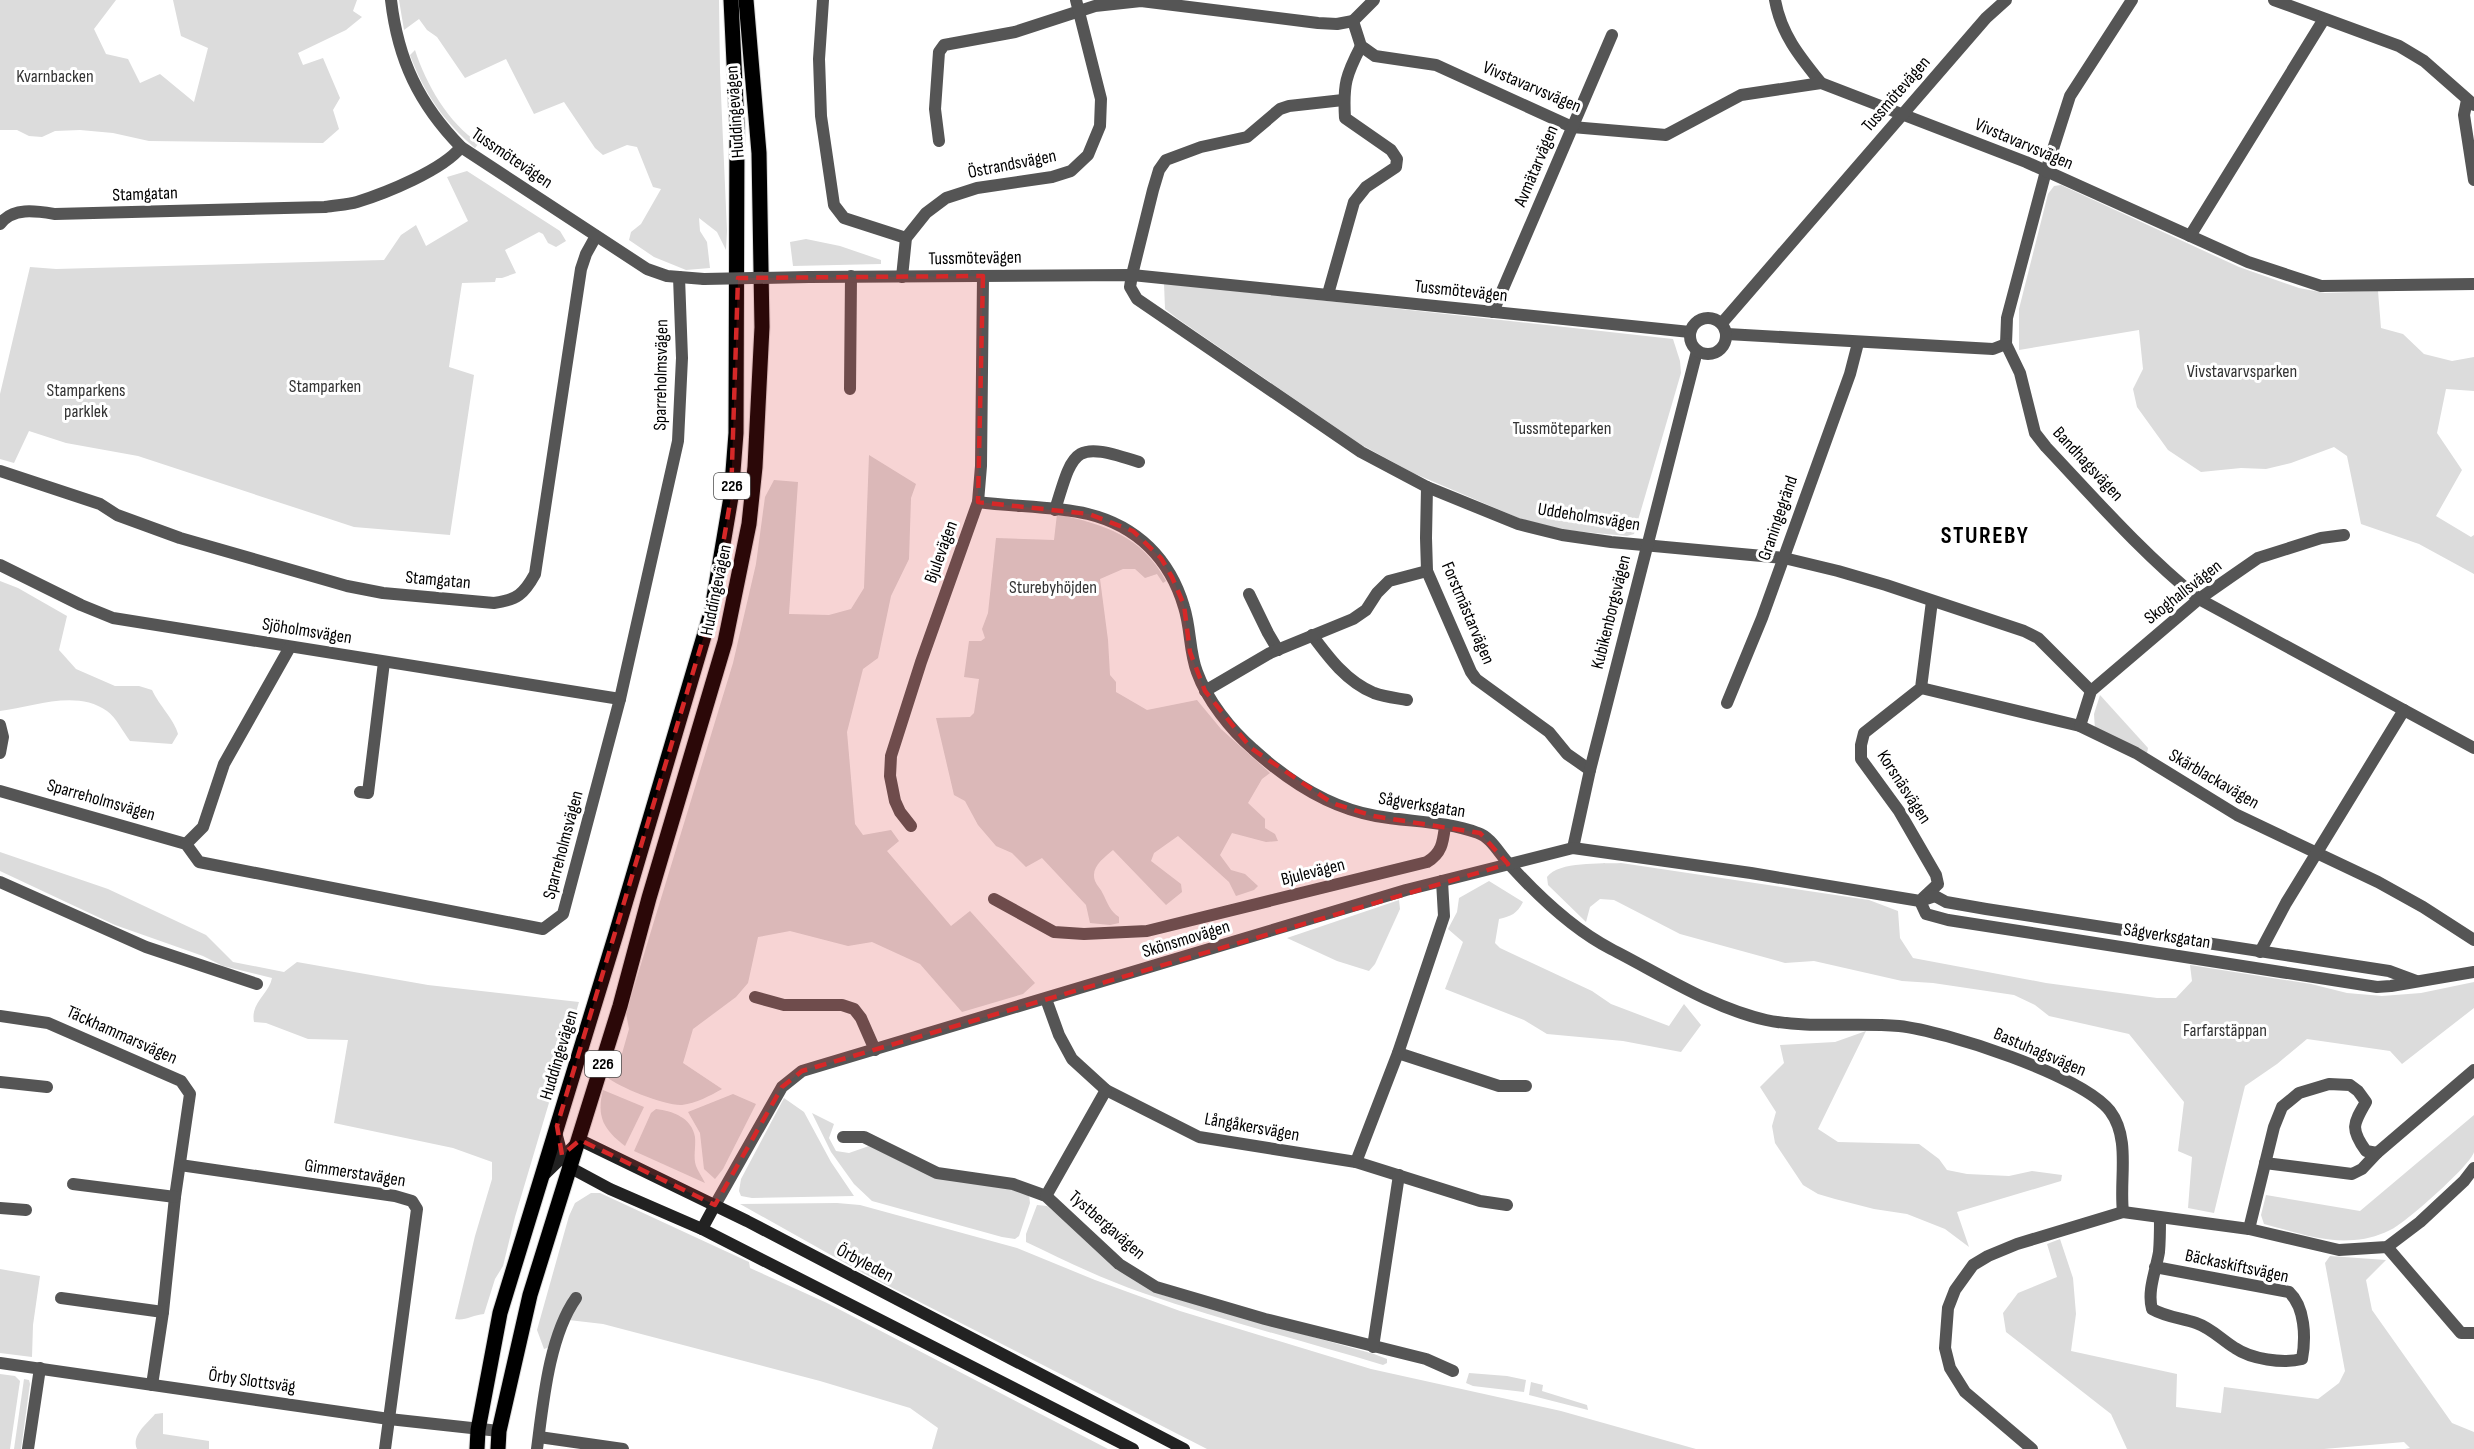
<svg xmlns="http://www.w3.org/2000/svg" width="2474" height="1449" viewBox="0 0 2474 1449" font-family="'Sofia Sans Condensed',sans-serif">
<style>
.green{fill:#dcdcdc}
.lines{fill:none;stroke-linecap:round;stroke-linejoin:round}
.primary-casing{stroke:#dbdbdb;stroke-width:17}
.minor{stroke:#555;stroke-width:12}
.tertiary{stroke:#555;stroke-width:12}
.secondary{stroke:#222;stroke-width:12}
.primary{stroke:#000;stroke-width:15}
.tertiary-bridge{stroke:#555;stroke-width:12}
.marked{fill:#d62828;fill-opacity:0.2;stroke:#d62828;stroke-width:4.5;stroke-dasharray:12 8;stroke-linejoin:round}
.labels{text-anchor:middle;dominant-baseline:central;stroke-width:6;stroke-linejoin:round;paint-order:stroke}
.shield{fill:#fff;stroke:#4c4c4c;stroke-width:1.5}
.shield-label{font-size:16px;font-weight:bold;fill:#000}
.park-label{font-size:18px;fill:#333;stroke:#fff}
.street-label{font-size:18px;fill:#000;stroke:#fff}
.district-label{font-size:24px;font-weight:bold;letter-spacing:1.5px;fill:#000;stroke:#fff}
</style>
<rect width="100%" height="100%" fill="#fff"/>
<g class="green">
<path d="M 0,0 L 116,0 L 94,29 L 106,54 L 128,59 L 140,83 L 160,74 L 194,102 L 208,48 L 181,36 L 173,0 L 357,0 L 353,11 L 362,17 L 346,30 L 298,53 L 303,65 L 323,58 L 340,98 L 333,110 L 339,129 L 323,143 L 149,141 L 113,133 L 80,130 L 55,131 L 42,137 L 29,136 L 17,130 L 0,130 Z"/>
<path d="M 399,0 L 719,0 L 720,72 L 727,231 L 726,250 L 717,232 L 699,218 L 700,231 L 707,242 L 710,268 L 686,270 L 654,257 L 629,240 L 631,232 L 641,224 L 661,189 L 653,187 L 637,147 L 627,145 L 603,155 L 595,148 L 564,102 L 534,114 L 506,59 L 465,78 L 437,37 L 427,30 L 419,19 L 404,30 Z"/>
<path d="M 415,50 C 426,84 448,123 479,143 L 475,148 C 444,122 424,93 410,55 Z"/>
<path d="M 467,171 L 560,231 L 566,241 L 556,247 L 548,243 L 543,234 L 539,232 L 505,250 L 516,273 L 502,278 L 496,278 L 495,282 L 462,283 L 449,367 L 474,375 L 450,535 L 354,527 L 138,456 L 66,443 L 29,431 L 14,463 L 0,459 L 0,394 L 30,267 L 56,269 L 384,260 L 401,235 L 416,225 L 426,246 L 468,221 L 447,177 Z"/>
<path d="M 2061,185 L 2239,267 L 2299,288 L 2325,293 L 2378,291 L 2381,328 L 2403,334 L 2424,354 L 2452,361 L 2474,357 L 2474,391 L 2446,389 L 2437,433 L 2462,470 L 2436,516 L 2471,537 L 2474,535 L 2474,574 L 2419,544 L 2361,524 L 2347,456 L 2334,447 L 2291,463 L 2266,469 L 2241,468 L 2201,472 L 2168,450 L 2137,407 L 2133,389 L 2143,369 L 2139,330 L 2019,350 L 2019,309 L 2048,194 L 2054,186 Z"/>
<path d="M 806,239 L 840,246 L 881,260 L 881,264 L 793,266 L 790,242 Z"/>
<path d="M 1164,283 L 1673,339 L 1680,361 L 1681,373 L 1634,534 L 1627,536 L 1564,530 L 1521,519 L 1413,473 L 1360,444 L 1178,319 L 1165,309 Z"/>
<path d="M 869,455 L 916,484 L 911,498 L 909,559 L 891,596 L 878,658 L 863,669 L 847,732 L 855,824 L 863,835 L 891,830 L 899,841 L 887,851 L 951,926 L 970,911 L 1035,983 L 1023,994 L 962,1012 L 920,964 L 872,942 L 848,946 L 790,931 L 758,937 L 748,983 L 736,997 L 693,1029 L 683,1063 L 722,1089 C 710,1096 696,1103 682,1105 C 666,1106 618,1087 607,1077 L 617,1071 L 629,1029 L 626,1013 L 733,663 L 756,564 L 765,497 L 774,480 L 798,482 L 789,614 L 829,615 L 851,609 L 864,588 Z"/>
<path d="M 1057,514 C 1105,525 1141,535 1166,581 L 1163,583 L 1157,574 L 1145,578 L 1135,569 L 1123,569 L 1100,579 L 1108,640 L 1110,675 L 1116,682 L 1116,692 L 1147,710 L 1197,700 L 1221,729 L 1270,773 L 1262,779 L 1248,803 L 1265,819 L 1265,828 L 1275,834 L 1278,841 L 1266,842 L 1232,833 L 1220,855 L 1231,870 L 1245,874 L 1258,886 L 1254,890 L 1236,896 L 1229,882 L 1178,836 L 1154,853 L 1151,861 L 1181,884 L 1182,892 L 1166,905 L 1113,850 C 1104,858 1090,867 1095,881 C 1097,886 1101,889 1103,894 C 1108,904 1110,911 1119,917 L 1119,923 L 1110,925 L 1090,923 L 1086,905 L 1042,858 L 1026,867 L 1012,853 L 996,846 L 978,825 L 965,801 L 954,795 L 936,718 L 970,717 L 974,713 L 979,679 L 964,677 L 969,641 L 981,641 L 985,638 L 982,629 L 988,613 L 996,538 L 1054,540 Z"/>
<path d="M 0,581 L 18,588 L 67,616 L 59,650 L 76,669 L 115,686 L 139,686 L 152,690 C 159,705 175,721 178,734 L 172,744 L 130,741 C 123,732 116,717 107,711 C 76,689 33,707 0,711 Z"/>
<path d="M 2100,695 L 2148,748 L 2146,759 L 2095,730 L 2094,714 Z"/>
<path d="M 0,852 L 108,889 L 206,935 L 233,962 L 284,972 L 297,962 L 428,985 L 579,1002 L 515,1217 L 503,1266 L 495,1279 L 484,1314 C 473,1315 465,1321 455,1319 L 475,1236 L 492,1179 L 492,1162 L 453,1148 L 334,1123 L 348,1040 L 308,1039 L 266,1023 L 254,1022 C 250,1003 269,994 272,978 L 223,966 L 203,956 L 115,925 L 0,871 Z"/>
<path d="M 1621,863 L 1869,900 L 1898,911 L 1900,938 L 1913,958 L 2046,983 L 2157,998 L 2176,998 L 2192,981 L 2190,965 L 2311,984 L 2347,993 L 2382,996 L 2421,993 L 2474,982 L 2474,1008 L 2402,1064 L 2390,1051 L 2307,1039 L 2277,1064 L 2245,1086 L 2214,1213 L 2188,1208 L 2192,1157 L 2178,1151 L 2184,1102 L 2129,1034 L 2049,1016 L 2035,1005 L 2014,995 L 1933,983 L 1902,981 L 1814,961 L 1785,963 L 1680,934 L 1614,900 L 1600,899 L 1590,907 L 1586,922 L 1548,885 L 1547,877 C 1559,861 1601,864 1621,863 Z"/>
<path d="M 1489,881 L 1523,902 C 1517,914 1511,916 1499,919 L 1495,943 L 1500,948 L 1592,991 L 1611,1004 L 1669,1026 L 1684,1004 L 1701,1025 L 1681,1052 L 1623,1041 L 1547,1034 L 1524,1020 L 1445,989 L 1463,942 L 1448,929 L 1457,912 L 1459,898 Z"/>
<path d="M 1399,900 L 1400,909 L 1375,964 L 1369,971 L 1337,961 L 1287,938 Z"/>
<path d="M 1866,1031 L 1818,1129 L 1838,1142 L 1919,1144 L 1939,1159 L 1947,1170 L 1967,1174 L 2009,1176 L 2032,1171 L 2062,1175 L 2061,1181 L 1957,1212 L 1969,1247 L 1945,1229 L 1907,1214 L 1874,1209 L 1835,1199 L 1818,1194 L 1803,1185 L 1775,1143 L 1772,1126 L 1776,1112 L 1760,1087 L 1784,1063 L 1780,1045 L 1835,1042 Z"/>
<path d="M 603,1090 L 644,1107 L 625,1146 C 604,1130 596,1117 603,1090 Z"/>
<path d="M 733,1094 L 756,1104 L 723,1169 L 715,1179 L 704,1169 L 700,1133 L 688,1112 Z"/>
<path d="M 784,1098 L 804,1112 L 831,1162 L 854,1196 L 752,1198 L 741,1196 L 739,1191 L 741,1179 Z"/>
<path d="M 656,1109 C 673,1111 692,1118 695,1137 C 696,1147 693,1157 696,1166 C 698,1171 702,1177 705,1183 L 634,1151 L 651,1113 Z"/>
<path d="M 812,1113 L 834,1124 L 829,1138 L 836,1151 L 849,1153 L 869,1146 L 925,1173 L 1012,1188 L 1029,1195 L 1030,1203 L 1019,1236 L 1015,1239 L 1002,1237 L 872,1201 L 854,1184 L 831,1152 Z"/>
<path d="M 2474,1115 C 2474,1126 2474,1141 2474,1152 C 2470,1166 2408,1220 2394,1228 C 2381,1235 2369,1239 2354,1240 C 2324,1243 2292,1231 2264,1224 L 2261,1215 L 2266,1195 L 2360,1211 Z"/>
<path d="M 591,1193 L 600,1193 L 749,1262 L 750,1268 L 827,1303 L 1108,1449 L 932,1449 L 938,1428 L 910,1408 L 820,1381 L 603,1324 L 560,1319 L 550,1347 L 544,1349 L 537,1330 L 569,1216 L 575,1203 Z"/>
<path d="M 837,1203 L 860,1205 L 1017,1248 L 1095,1280 L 1180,1311 L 1371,1369 L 1561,1411 L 1696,1449 L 1207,1449 L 863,1273 L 740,1204 Z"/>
<path d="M 1037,1205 L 1047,1206 L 1159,1294 L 1374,1354 L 1387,1359 L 1387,1363 L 1383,1365 C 1303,1341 1221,1320 1143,1293 C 1102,1279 1064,1260 1026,1242 L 1026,1234 Z"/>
<path d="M 2060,1239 L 2073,1278 L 2076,1314 L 2071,1351 L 2177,1374 L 2176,1407 L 2221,1413 L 2224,1387 L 2318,1399 L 2339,1383 L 2345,1371 L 2325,1263 L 2330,1256 L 2386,1260 L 2366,1280 L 2372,1310 L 2452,1423 L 2474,1432 L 2474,1449 L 2405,1449 L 2410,1448 L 2404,1442 L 2324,1449 L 2127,1449 L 2111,1414 L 2006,1332 L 2003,1313 L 2018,1293 L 2057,1277 L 2047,1244 Z"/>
<path d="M 0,1269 L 40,1276 L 33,1325 L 32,1357 L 0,1353 Z"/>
<path d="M 1469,1373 L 1507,1376 L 1526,1380 L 1524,1392 L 1473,1386 L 1466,1383 Z"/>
<path d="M 0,1374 L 15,1376 L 20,1381 L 10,1449 L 0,1449 Z"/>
<path d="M 24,1379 L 29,1380 L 30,1384 L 21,1449 L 14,1449 Z"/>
<path d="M 1531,1382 L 1543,1385 L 1542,1391 L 1587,1405 L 1588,1410 L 1529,1395 Z"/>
<path d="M 163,1413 L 163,1434 L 209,1441 L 209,1449 L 137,1449 C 131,1435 147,1424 155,1414 Z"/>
</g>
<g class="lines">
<g class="primary-casing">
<g id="primary">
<path d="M 477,1449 L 478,1430 L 500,1313 L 616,934 L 712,609 L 731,497 L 736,433 L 737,126 L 731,0"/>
<path d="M 498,1449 L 499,1431 L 530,1295 L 620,1006 L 649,898 L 725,642 L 749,524 L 755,467 L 762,327 L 759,153 L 746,0"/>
</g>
</g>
<g class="minor">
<path d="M 823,0 L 819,59 L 821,116 L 834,205 L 844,218 L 906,238"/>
<path d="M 1775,0 C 1781,34 1800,57 1821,83"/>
<path d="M 2132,0 L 2070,96 L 2046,171 L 2007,318 L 2006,344 L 2020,373 L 2035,433 L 2046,447 C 2095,499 2143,554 2199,599 L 2474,748"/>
<path d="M 2274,0 L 2399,46 L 2424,61 L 2474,105"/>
<path d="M 1353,21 L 1374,0"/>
<path d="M 1343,100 L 1289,106 L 1280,109 L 1247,137 L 1201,147 L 1166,160 L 1159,170 L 1153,190 L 1132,275 L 1130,287 L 1137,299 L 1361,452 L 1427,487 L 1518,524 L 1562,535 L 1611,542 L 1784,558 L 1838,571 L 1886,585 L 2024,631 L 2038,638 L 2091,691"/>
<path d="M 2467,100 L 2464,115 L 2474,180"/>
<path d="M 939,141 L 935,109 L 939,52 L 944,45 L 1015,32 L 1095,6 L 1141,1 L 1318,23 L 1337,24 L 1353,21 L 1361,46 L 1375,56 L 1436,65 L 1572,127 L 1666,135 L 1741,95 L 1821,83 L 2026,162 L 2248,262 L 2321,286 L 2474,284"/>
<path d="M 0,224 C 13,207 36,211 55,214 L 325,207 C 335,205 347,205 357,202 C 386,193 443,170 461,147"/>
<path d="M 2190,236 L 2324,19"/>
<path d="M 902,277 L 906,238 L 926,213 L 946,198 L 977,188 L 1052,177 L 1071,171 L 1088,155 L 1100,126 L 1101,99 L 1076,0"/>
<path d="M 1328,294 L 1354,202 L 1366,187 L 1396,167 L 1397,159 L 1391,150 L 1345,118 C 1343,84 1346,75 1361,46"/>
<path d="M 1493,312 L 1612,35"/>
<path d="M 1727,334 L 1993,349 L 2006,344"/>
<path d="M 850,389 L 851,276"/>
<path d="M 0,471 L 100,504 L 117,515 L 180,538 L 347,586 L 383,593 L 494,603 C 517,600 524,594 535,574 L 581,269 L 586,254 L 596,236"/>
<path d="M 1427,487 L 1426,538 L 1427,571 L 1471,672 L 1476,679 L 1549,732 L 1567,754 L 1590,770"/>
<path d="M 978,502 C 1014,507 1053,506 1088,514 C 1137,526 1170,559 1184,607 C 1191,629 1189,651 1197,672 C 1207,700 1231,730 1253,749 C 1287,780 1330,808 1376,816 C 1409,822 1446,821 1478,833 C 1491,837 1500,855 1509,864 C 1538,896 1572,929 1611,949 C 1660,974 1712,1008 1766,1020 C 1810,1029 1855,1022 1899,1026 C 1945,1031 2082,1075 2110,1111 C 2131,1139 2119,1179 2123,1212"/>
<path d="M 1055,510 C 1074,447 1074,441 1139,462"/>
<path d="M 0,565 L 81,605 L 113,618 L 620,699"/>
<path d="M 1249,594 L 1268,633 L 1278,650"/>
<path d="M 1312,635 C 1329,658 1347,682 1374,693 C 1385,697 1396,698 1407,700"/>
<path d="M 1921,688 L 2080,726 L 2136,753 L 2237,815 L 2378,882 L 2423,907 L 2474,940"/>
<path d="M 1205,691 L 1270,653 L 1353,619 L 1366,610 L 1377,593 L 1389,581 L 1427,571"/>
<path d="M 1727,703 L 1762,618 L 1850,374 L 1858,343"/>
<path d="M 0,725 L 3,737 L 0,753"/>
<path d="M 2080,726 L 2091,691 L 2199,599 L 2232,576 L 2258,558 L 2321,538 L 2344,535"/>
<path d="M 0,791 L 186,844 L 199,862 L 543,929 L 563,914 L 620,699 L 678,441 L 682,358 L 679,277"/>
<path d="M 360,792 L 368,793 L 384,662"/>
<path d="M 911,826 L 900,812 L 895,801 L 890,776 L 891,756 L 921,662 L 978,502 L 981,466 L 983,276"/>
<path d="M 186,844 L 203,827 L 224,764 L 290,647"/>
<path d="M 1573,848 L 1590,770 L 1697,351"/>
<path d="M 0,882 L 146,947 L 257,984"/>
<path d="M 1923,898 L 1938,884 L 1936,875 L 1899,811 L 1861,759 L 1861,745 L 1864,733 L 1921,688 L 1932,601"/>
<path d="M 994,899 L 1054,932 L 1084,934 L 1147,931 L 1427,862 C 1442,853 1443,842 1445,826"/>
<path d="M 1920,901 L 1935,896 L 1946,902 L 1986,909 L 2389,971 L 2416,981"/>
<path d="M 2260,952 L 2286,903 L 2404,710"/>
<path d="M 755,997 L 784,1005 L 842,1005 L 854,1009 L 861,1018 L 875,1050"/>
<path d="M 1046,999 L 1059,1035 L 1072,1059 L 1106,1090 L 1199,1137 L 1356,1162 L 1480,1201 L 1507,1205"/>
<path d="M 0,1016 L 48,1023 L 181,1081 L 190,1094 L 175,1197 L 163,1312 L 152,1385"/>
<path d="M 1398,1053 L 1499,1086 L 1526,1086"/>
<path d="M 0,1082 L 47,1087"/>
<path d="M 843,1137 L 864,1137 L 937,1173 L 1013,1184 L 1046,1196 L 1119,1264 L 1156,1287 L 1265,1319 L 1426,1359 L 1453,1371"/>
<path d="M 1356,1162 L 1398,1053 L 1444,916 L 1442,881"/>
<path d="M 2265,1163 L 2352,1174 L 2362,1169 L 2377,1153"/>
<path d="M 180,1165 L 395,1196 L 412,1201 L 417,1209 L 385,1449"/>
<path d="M 73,1184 L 175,1197"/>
<path d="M 1046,1196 L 1106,1090"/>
<path d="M 715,1205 L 782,1087 L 802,1071 L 1406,890 L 1573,848 L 1751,873 L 1920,901 L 1926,914 L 1948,920 L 2377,987 L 2391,986 L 2474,972"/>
<path d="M 0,1208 L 26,1210"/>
<path d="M 2249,1229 L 2274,1127 L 2282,1107 L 2299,1093 L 2329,1084 L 2350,1085 L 2358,1091 L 2366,1102 C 2353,1124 2350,1129 2366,1151 L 2377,1153 L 2474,1070"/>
<path d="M 2387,1247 L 2461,1333 L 2474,1333"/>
<path d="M 2155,1267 L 2289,1292 C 2305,1307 2306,1337 2302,1359 C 2283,1364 2251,1359 2235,1348 C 2222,1340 2211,1328 2196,1323 C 2181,1318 2166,1317 2152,1309 C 2147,1291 2156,1270 2159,1252 C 2160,1241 2160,1229 2160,1218"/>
<path d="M 61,1298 L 163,1312"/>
<path d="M 1373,1347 L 1399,1175"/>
<path d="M 0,1363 L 389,1419 L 499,1431"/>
<path d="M 539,1437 L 623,1449"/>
<path d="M 28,1449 L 40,1368"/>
<path d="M 537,1449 C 543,1403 549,1336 576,1298"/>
<path d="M 2032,1449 L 1965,1392 L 1950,1368 L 1945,1348 L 1948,1308 L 1955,1290 L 1973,1265 L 1988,1256 L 2017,1244 L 2123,1212 L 2249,1229 L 2339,1250 L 2387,1247 L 2420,1222 L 2464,1181 L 2474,1168"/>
</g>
<g class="tertiary">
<path d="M 391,0 C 398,60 419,104 461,147 L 647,269 L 667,276 L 704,279"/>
<path d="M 809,277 L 1132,275 L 1690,332"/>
<circle cx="1708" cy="336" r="18"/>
<path d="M 1722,323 L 1986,18 L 2006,0"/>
</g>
<g class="secondary">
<path d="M 556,1132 L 562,1155 L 571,1168 L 610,1189 L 702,1229 L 1133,1449"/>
<path d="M 544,1175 L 580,1140 L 747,1221 L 1184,1449"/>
<path d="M 702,1229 L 715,1205"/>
</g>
<use href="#primary" class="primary"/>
<path class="tertiary-bridge" d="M 704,279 L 809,277"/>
</g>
<path class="marked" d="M 983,276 L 978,502 L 1089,514 L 1133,531 L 1161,558 L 1172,577 L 1184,605 L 1190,652 L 1205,691 L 1251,748 L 1332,803 L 1373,816 L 1480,833 L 1508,864 L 802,1071 L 782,1087 L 715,1205 L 580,1140 L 562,1155 L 557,1126 L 712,609 L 731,497 L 738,278 Z"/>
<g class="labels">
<g class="shield">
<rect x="714" y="473" width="36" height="26" rx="4.5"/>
<rect x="585" y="1051" width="36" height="26" rx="4.5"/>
</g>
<g class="shield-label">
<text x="732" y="486">226</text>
<text x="603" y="1064">226</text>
</g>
<g class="park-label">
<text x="55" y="76">Kvarnbacken</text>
<text x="2242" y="371">Vivstavarvsparken</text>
<text x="325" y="386">Stamparken</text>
<text x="86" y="390">Stamparkens<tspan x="86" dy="21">parklek</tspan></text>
<text x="1562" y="428">Tussmöteparken</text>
<text x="1053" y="587">Sturebyhöjden</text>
<text x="2225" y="1030">Farfarstäppan</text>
</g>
<g class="street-label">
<text transform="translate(1532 87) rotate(23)">Vivstavarvsvägen</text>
<text transform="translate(1896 94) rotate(-49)">Tussmötevägen</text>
<text transform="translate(735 112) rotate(-94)">Huddingevägen</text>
<text transform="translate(2024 144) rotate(23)">Vivstavarvsvägen</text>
<text transform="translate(512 158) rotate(34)">Tussmötevägen</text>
<text transform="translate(1012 164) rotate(-11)">Östrandsvägen</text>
<text transform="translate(1536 166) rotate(-67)">Avmätarvägen</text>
<text transform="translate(145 194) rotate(-2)">Stamgatan</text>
<text transform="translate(975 258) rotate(-1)">Tussmötevägen</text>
<text transform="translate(1461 291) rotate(6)">Tussmötevägen</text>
<text transform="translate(661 375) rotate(-89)">Sparreholmsvägen</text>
<text transform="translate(2088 464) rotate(47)">Bandhagsvägen</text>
<text transform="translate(1589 517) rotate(9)">Uddeholmsvägen</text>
<text transform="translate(1778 518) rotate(-71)">Graningegränd</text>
<text transform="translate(941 552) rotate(-70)">Bjulevägen</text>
<text transform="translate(438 580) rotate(5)">Stamgatan</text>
<text transform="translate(716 590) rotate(-78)">Huddingevägen</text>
<text transform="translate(2183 592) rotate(-38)">Skoghallsvägen</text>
<text transform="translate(1611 612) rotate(-76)">Kubikenborgsvägen</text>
<text transform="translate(1468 613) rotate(67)">Forstmästarvägen</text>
<text transform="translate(307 631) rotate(9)">Sjöholmsvägen</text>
<text transform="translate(2214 779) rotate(30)">Skärblackavägen</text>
<text transform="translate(1904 787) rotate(57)">Korsnäsvägen</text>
<text transform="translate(101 800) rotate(16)">Sparreholmsvägen</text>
<text transform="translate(1422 805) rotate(9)">Sågverksgatan</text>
<text transform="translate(563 845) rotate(-75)">Sparreholmsvägen</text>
<text transform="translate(1313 872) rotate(-14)">Bjulevägen</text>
<text transform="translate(2167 936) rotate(9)">Sågverksgatan</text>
<text transform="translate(1186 939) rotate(-17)">Skönsmovägen</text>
<text transform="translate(122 1035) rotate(24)">Täckhammarsvägen</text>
<text transform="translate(2040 1052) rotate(23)">Bastuhagsvägen</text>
<text transform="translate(559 1055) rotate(-73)">Huddingevägen</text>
<text transform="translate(1252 1127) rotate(10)">Långåkersvägen</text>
<text transform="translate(355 1173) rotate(9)">Gimmerstavägen</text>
<text transform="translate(1107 1225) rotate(41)">Tystbergavägen</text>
<text transform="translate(865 1263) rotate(28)">Örbyleden</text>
<text transform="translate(2237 1266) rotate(12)">Bäckaskiftsvägen</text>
<text transform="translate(252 1381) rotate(8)">Örby Slottsväg</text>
</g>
<g class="district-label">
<text x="1985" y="535">STUREBY</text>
</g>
</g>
</svg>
